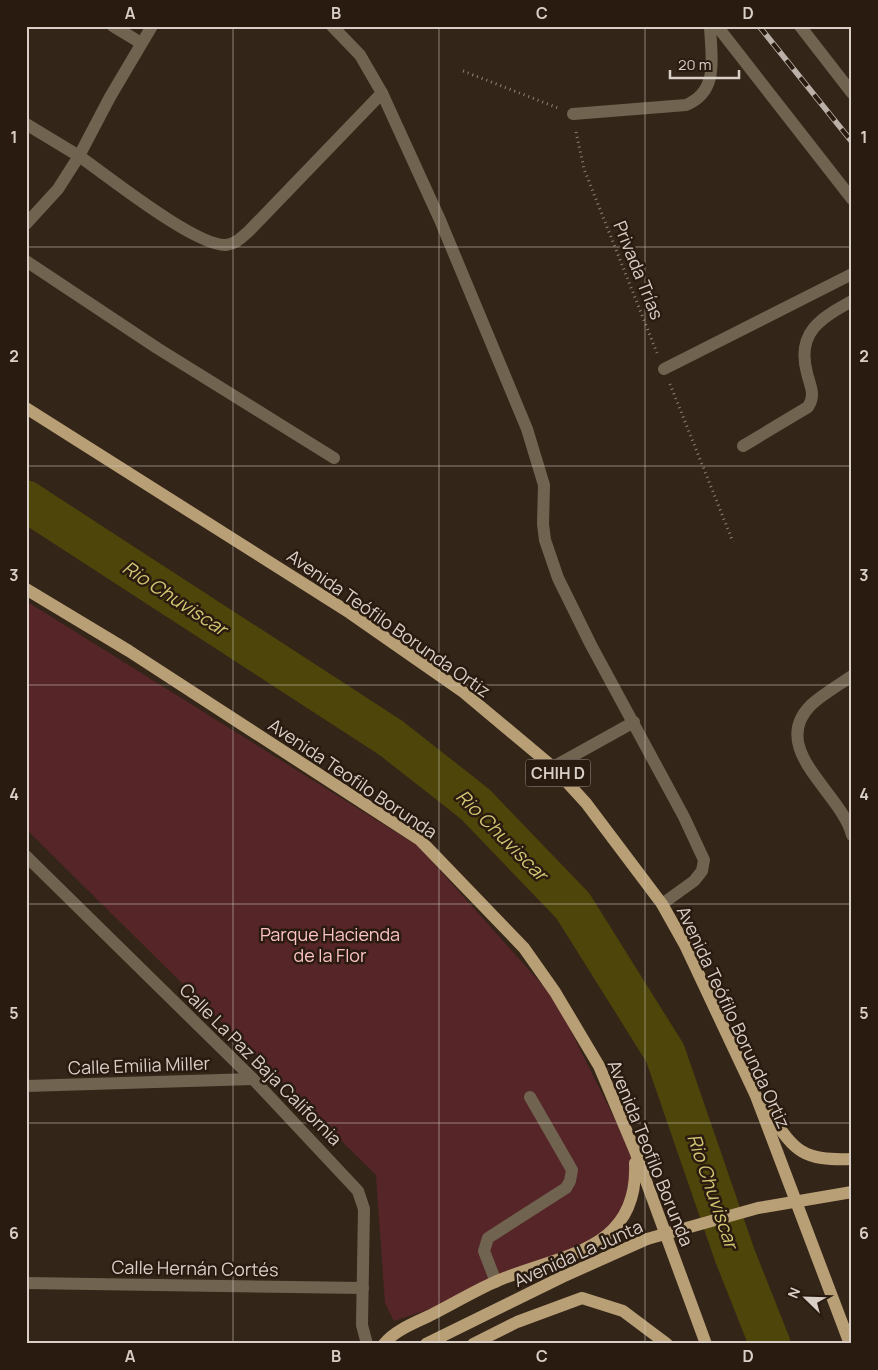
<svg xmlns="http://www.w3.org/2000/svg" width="878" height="1370" viewBox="0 0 878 1370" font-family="Manrope,sans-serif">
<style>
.green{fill:#562528}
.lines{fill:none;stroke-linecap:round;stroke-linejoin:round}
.river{stroke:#4d4509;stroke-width:41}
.path{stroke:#8e8278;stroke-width:3;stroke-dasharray:1 4;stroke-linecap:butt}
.minor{stroke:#706450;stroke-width:12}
.major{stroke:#b89f75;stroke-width:12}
.rail-casing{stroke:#bcb1a8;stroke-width:5.5}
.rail{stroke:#2a1b10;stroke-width:4;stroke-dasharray:11;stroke-linecap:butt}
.major-bridge{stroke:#b89f75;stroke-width:12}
.grid{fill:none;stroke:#d9cfc7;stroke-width:1;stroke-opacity:0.55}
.labels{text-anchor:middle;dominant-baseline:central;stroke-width:5;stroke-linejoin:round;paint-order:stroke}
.shield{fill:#2a1b10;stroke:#a49990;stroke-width:1}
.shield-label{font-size:16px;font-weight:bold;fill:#d9cfc7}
.street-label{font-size:18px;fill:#d9cfc7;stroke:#2a1b10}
.park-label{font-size:18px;fill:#fbc3c4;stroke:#2a1b10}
.water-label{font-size:19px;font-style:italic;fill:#d2c572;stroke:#2a1b10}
.neatline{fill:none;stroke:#d9cfc7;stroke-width:2}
.grid-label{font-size:16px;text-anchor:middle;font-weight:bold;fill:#d9cfc7}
</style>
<rect width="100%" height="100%" fill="#342519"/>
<path class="green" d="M 26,601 L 418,846 L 555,999 L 632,1154 L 630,1199 L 615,1224 L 584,1246 L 451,1302 L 394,1321 L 385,1303 L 376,1175 L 26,829 Z"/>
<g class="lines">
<path class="river" d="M 26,501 L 391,738 L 475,804 L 573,906 L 665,1053 L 735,1256 L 770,1344"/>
<g class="path">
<path d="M 463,71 L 558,108"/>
<path d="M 576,132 L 584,169 L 657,353"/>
<path d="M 670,384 L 733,542"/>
</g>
<g class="minor">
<path d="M 113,26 L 141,43"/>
<path d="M 152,26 L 110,97 L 79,156 C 109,177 195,246 226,245 C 236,244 242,237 249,231 L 382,93 L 360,55 L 332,26"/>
<path d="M 717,26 L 852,199"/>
<path d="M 800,26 L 852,93"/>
<path d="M 382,93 L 440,220 L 527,429 L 544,485 L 543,524 L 545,540 L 558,578 L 591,645 L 684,817 L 704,860 L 702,871 L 694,881 L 662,904"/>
<path d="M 573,114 L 686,105 C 720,91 711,56 710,26"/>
<path d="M 26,124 L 79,156 L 58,189 L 26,224"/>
<path d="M 26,261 L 157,348 L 334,458"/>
<path d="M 664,369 L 852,274"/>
<path d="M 743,446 L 808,407 C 816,395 810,386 807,373 C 796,332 821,318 852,301"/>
<path d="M 852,676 C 839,685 823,694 811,705 C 767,749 842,793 852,835"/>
<path d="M 553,767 L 634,722"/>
<path d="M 26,856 L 253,1079 L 358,1191 L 364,1209 L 362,1325 L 367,1344"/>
<path d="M 26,1086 L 253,1079"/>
<path d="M 496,1282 L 484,1251 L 488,1238 L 566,1188 L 570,1181 L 572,1170 L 530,1097"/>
<path d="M 26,1283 L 363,1288"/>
</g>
<g class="major">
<path d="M 26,408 L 350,613 L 462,691 L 553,767 L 586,803 L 662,904 L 685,945 L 756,1096 L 850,1344"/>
<path d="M 26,589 L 129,651 L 420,840 L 524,948 L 555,992 L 599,1066 L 635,1151 L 706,1344"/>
<path d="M 766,1109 C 795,1150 799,1161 852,1159"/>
<path d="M 384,1344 C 394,1331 414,1323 429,1316 C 451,1305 474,1291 497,1281 C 561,1254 639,1252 635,1163"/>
<path d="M 426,1344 L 562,1277 L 647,1239"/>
<path d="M 473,1344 L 517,1322 L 582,1298 L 623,1311 L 667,1344"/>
</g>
<g class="rail-casing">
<path id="rail" d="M 759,26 L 852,142"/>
</g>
<use href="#rail" class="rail"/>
<path class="major-bridge" d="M 647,1239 L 758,1208 L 852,1192"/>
</g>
<path class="grid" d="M 233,26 L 233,1344M 439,26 L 439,1344M 645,26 L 645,1344M 26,247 L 852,247M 26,466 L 852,466M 26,685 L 852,685M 26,904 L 852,904M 26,1123 L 852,1123"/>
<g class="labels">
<rect class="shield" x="525.5" y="759.5" width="65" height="27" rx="4"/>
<g class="shield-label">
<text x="558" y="773">CHIH D</text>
</g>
<g class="street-label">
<text transform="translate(639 270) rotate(68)">Privada Trías</text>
<text transform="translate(389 623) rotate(35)">Avenida Teófilo Borunda Ortiz</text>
<text transform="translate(353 778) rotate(34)">Avenida Teofilo Borunda</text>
<text transform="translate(734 1017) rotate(65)">Avenida Teófilo Borunda Ortiz</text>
<text transform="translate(261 1064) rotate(45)">Calle La Paz Baja California</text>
<text transform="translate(139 1065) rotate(-2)">Calle Emilia Miller</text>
<text transform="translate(651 1153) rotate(68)">Avenida Teofilo Borunda</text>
<text transform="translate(578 1253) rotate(-24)">Avenida La Junta</text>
<text transform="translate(195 1268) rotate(1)">Calle Hernán Cortés</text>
</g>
<g class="park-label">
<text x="330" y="934">Parque Hacienda<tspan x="330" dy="21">de la Flor</tspan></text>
</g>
<g class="water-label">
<text transform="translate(175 598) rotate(33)">Rio Chuviscar</text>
<text transform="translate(502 835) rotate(45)">Rio Chuviscar</text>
<text transform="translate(713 1191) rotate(71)">Rio Chuviscar</text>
</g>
</g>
<rect width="878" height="1370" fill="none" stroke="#2a1b10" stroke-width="55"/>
<g transform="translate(806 1298) rotate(293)" stroke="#2a1b10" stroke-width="4" paint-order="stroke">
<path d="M0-4L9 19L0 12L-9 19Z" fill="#d9cfc7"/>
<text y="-8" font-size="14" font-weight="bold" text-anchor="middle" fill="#d9cfc7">N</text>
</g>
<path d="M670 70v8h69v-8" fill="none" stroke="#d9cfc7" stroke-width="2.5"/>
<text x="678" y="70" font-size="15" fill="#d9cfc7" stroke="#2a1b10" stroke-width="4" paint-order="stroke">20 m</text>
<rect x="28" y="28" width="822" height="1314" class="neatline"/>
<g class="grid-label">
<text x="130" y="19">A</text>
<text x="336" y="19">B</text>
<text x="542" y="19">C</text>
<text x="748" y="19">D</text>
<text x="14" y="143">1</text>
<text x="864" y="143">1</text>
<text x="14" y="362">2</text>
<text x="864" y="362">2</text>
<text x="14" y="581">3</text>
<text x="864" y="581">3</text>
<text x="14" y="800">4</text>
<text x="864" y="800">4</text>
<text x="14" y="1019">5</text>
<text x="864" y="1019">5</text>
<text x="14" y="1239">6</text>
<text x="864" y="1239">6</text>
<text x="130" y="1362">A</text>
<text x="336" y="1362">B</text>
<text x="542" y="1362">C</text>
<text x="748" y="1362">D</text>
</g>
</svg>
